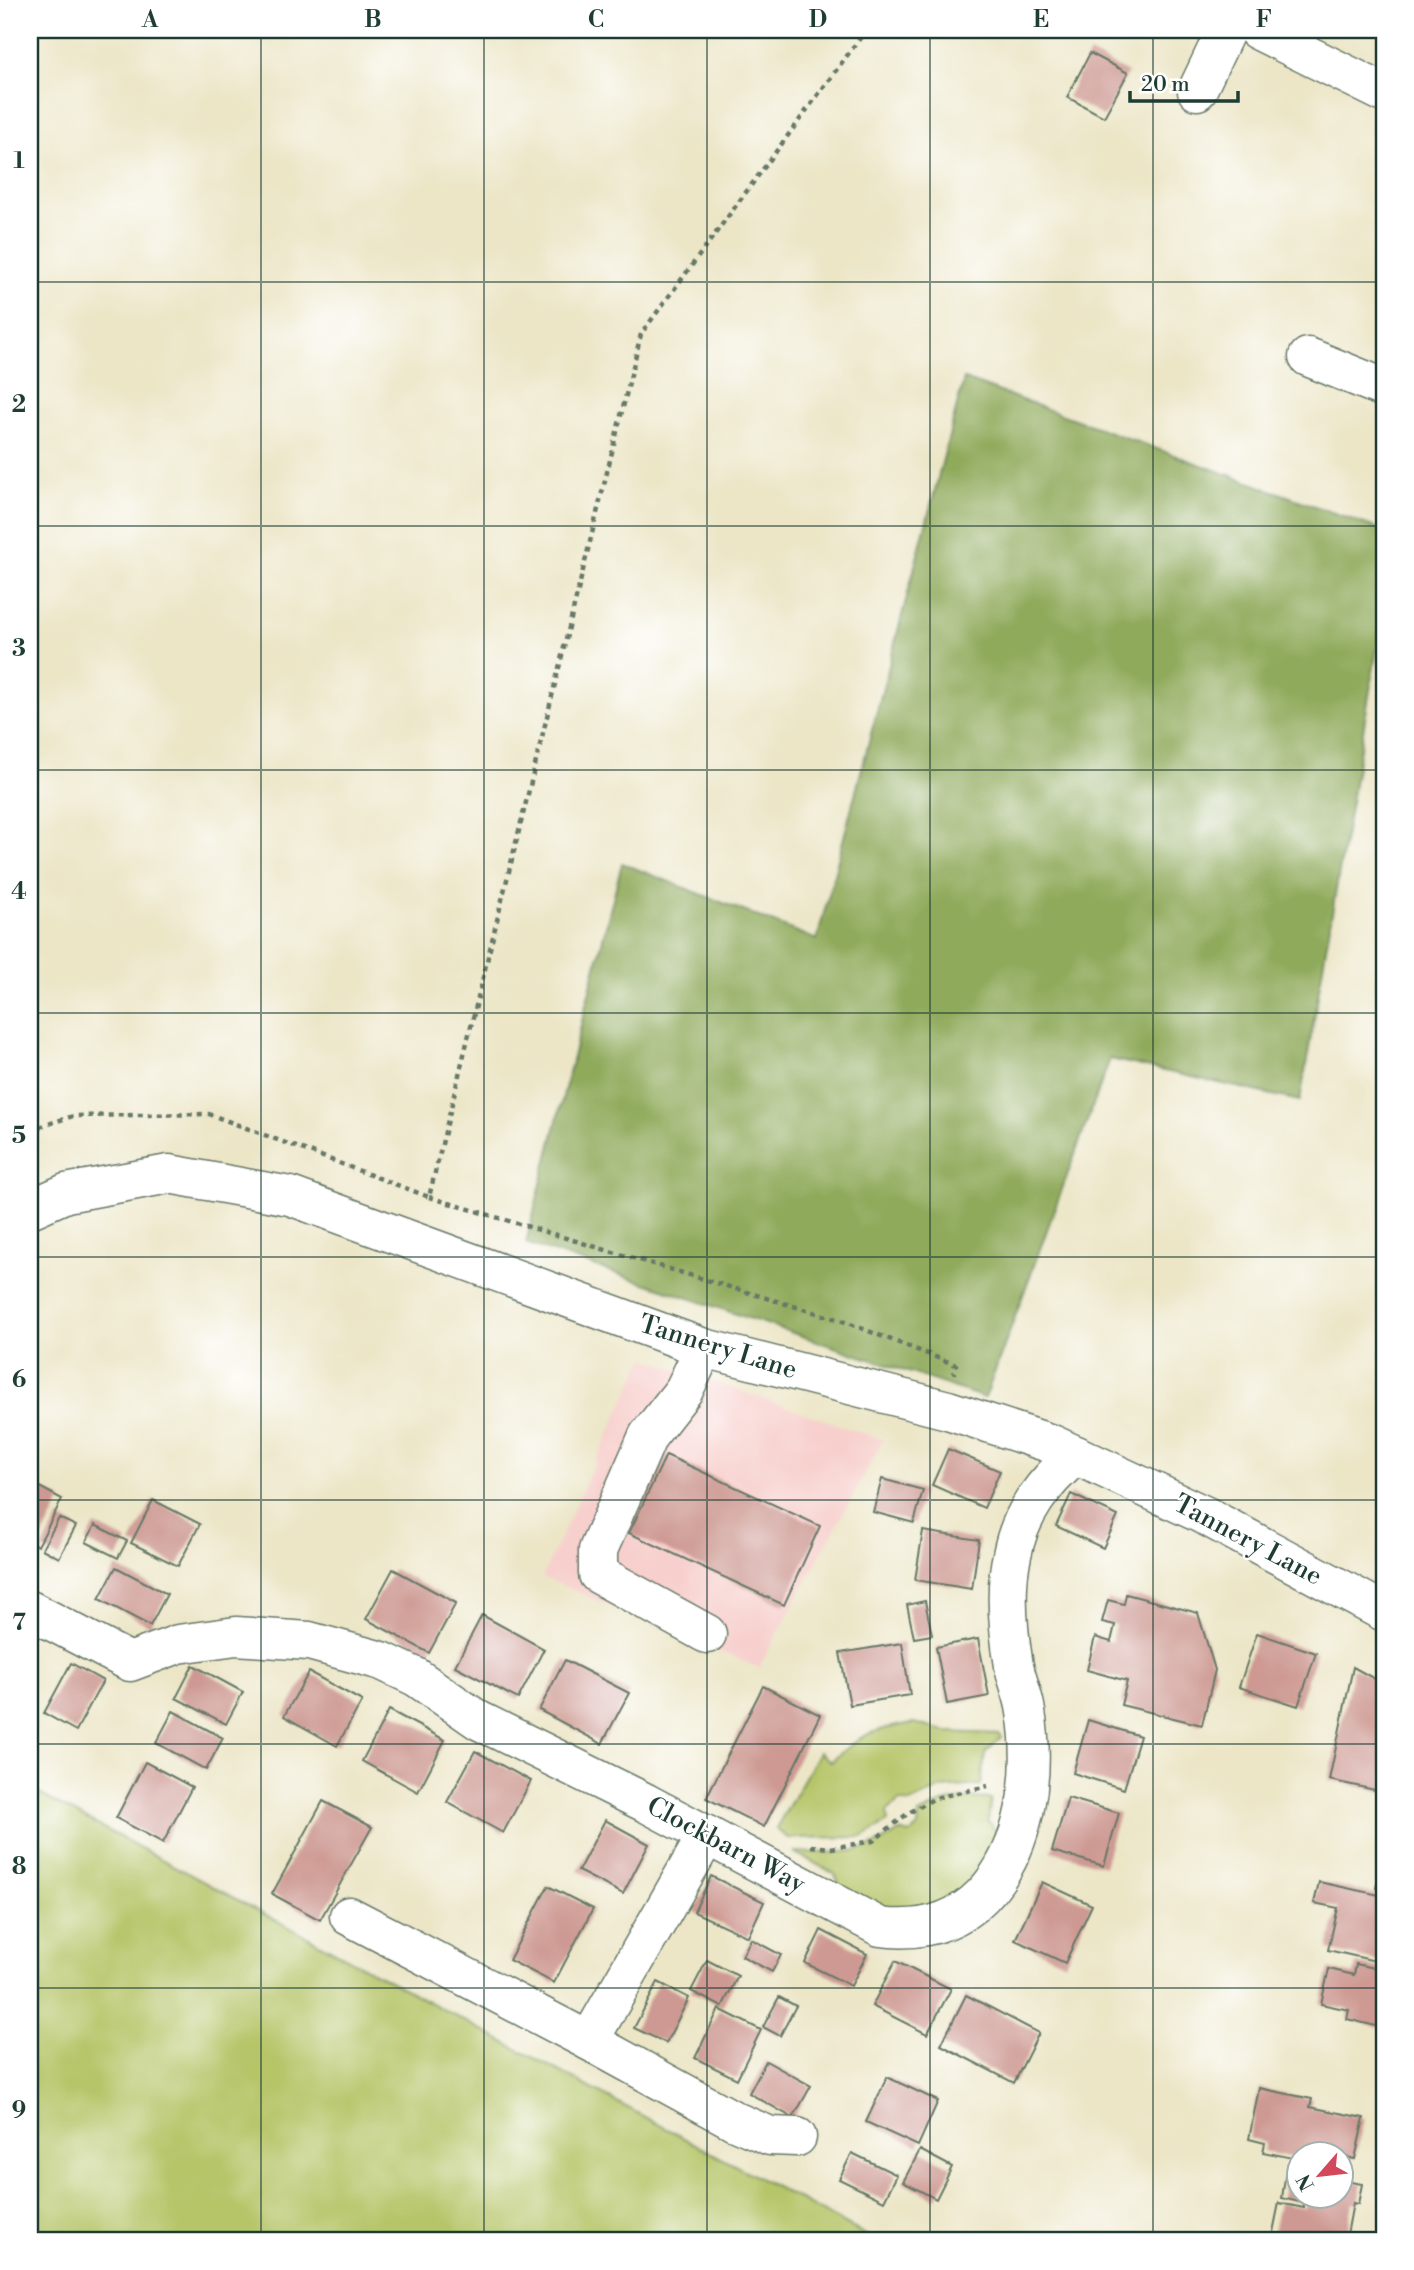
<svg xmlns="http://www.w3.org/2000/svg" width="1414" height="2270" viewBox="0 0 1414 2270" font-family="'Libre Bodoni',serif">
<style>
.built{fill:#f7d0cd}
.green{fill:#b5c568;stroke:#6a814e;stroke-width:2}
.forest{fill:#90aa5c;stroke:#587448;stroke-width:2}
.building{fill:#cd9992}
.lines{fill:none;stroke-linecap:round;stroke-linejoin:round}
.minor-casing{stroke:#677867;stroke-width:41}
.path{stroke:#677867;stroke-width:4.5;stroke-dasharray:5 5;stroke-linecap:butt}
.minor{stroke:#fff;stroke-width:38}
.grid{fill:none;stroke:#1f3d34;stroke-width:2;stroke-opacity:0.55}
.labels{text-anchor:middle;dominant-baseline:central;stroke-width:5;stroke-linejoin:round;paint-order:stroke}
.street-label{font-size:26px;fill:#1f3d34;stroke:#fff}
.neatline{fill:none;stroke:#1f3d34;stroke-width:2.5}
.grid-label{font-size:23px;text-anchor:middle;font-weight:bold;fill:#1f3d34}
</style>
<rect width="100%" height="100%" fill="#fff"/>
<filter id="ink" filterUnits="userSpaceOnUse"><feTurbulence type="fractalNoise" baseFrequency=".0143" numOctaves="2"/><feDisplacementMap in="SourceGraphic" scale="14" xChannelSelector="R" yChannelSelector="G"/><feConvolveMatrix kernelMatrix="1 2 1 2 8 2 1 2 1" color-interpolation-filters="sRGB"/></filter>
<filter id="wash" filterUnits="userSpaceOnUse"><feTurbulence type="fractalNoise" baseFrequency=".00686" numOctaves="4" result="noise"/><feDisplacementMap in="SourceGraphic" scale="28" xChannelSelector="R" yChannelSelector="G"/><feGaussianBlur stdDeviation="1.57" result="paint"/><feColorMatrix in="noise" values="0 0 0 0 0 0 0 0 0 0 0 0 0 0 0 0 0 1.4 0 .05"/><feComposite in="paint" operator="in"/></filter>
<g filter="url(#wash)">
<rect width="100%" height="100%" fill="#ece6c7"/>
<path class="built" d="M 644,1358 L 883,1440 L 759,1668 L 542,1577 Z"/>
<g class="green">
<path d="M 914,1723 L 946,1732 L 999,1734 L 1001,1738 L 985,1753 L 981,1785 L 941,1788 L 910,1803 L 899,1801 L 887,1812 L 888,1822 L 862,1837 L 788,1838 L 776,1829 L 819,1752 L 831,1762 C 861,1733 872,1730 914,1723 Z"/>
<path d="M 30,1789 L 875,2240 L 30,2240 Z"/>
<path d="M 968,1798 L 991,1799 L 988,1820 L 999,1836 L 972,1883 L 947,1904 L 908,1915 L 875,1909 L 843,1893 L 835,1874 L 794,1852 C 833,1853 867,1856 899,1831 L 910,1834 L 918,1827 L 919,1814 L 942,1803 Z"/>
</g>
<path class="forest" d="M 964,379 L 1384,531 L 1384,608 L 1300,1101 L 1110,1059 L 985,1398 L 526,1243 L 622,863 L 817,940 Z"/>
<g id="blocks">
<g class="building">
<path d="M 1090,53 L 1128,73 L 1104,117 L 1067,97 Z"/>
<path d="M 948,1449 L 1000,1471 L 984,1508 L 932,1485 Z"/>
<path d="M 666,1455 L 820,1526 L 784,1605 L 629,1533 Z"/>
<path d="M 882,1479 L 923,1490 L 914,1523 L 873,1512 Z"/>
<path d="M 30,1482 L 62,1499 L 38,1546 L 30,1542 Z"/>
<path d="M 1071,1494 L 1118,1516 L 1103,1548 L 1056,1526 Z"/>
<path d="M 153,1500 L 200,1524 L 178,1566 L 131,1543 Z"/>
<path d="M 59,1518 L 76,1526 L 59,1558 L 42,1549 Z"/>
<path d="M 95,1525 L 127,1541 L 118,1558 L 86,1542 Z"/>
<path d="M 923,1531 L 979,1540 L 972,1589 L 915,1580 Z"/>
<path d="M 116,1567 L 167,1594 L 150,1626 L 99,1599 Z"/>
<path d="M 393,1569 L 456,1603 L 429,1653 L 366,1619 Z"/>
<path d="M 1126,1594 L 1198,1613 L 1215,1670 L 1202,1725 L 1121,1705 L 1127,1681 L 1087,1670 L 1095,1637 L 1111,1642 L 1115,1625 L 1102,1622 L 1108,1600 L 1124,1604 Z"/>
<path d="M 925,1601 L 932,1635 L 914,1638 L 907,1605 Z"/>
<path d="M 482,1615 L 544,1649 L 518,1699 L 455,1666 Z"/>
<path d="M 1257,1633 L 1316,1653 L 1298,1706 L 1239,1687 Z"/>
<path d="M 978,1639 L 989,1696 L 947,1704 L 936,1647 Z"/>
<path d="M 902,1643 L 910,1695 L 850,1705 L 840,1653 Z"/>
<path d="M 565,1660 L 629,1693 L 602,1744 L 539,1710 Z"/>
<path d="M 71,1663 L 103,1681 L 76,1731 L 44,1713 Z"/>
<path d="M 193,1665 L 243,1692 L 226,1724 L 176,1698 Z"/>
<path d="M 1353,1667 L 1384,1684 L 1384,1792 L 1329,1780 Z"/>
<path d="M 309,1672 L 362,1701 L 337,1746 L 284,1716 Z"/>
<path d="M 763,1686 L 820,1715 L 764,1827 L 706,1798 Z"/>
<path d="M 389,1710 L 445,1740 L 418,1792 L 362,1761 Z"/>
<path d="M 173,1711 L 223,1738 L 206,1770 L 156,1743 Z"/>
<path d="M 30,1719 L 36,1722 L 30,1734 Z"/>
<path d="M 1088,1720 L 1140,1736 L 1124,1789 L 1073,1773 Z"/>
<path d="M 475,1751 L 531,1781 L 503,1833 L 447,1802 Z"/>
<path d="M 145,1762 L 192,1787 L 163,1843 L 116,1818 Z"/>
<path d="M 1068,1798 L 1119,1813 L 1104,1866 L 1052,1851 Z"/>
<path d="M 323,1801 L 372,1827 L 320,1920 L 272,1894 Z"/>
<path d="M 605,1820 L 649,1844 L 623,1894 L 578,1871 Z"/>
<path d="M 1383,1857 L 1384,1857 L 1384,1890 L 1376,1888 Z"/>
<path d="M 711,1876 L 764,1902 L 748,1937 L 694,1912 Z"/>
<path d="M 1042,1882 L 1092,1905 L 1065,1963 L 1015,1940 Z"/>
<path d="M 1319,1882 L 1384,1896 L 1384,1963 L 1328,1950 L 1338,1908 L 1314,1903 Z"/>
<path d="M 548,1886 L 593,1909 L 554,1983 L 509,1960 Z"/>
<path d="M 821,1930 L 867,1954 L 851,1986 L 805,1963 Z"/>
<path d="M 751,1939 L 781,1955 L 772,1972 L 742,1956 Z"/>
<path d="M 707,1960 L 738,1976 L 722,2007 L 691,1991 Z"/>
<path d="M 895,1961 L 951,1989 L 927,2034 L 872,2006 Z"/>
<path d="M 1356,1964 L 1384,1970 L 1384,2028 L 1347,2019 L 1349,2010 L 1321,2004 L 1329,1969 L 1354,1975 Z"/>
<path d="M 658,1982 L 689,1998 L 666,2043 L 634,2028 Z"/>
<path d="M 966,1995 L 1039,2033 L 1014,2083 L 941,2045 Z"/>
<path d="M 779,1997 L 796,2006 L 780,2036 L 763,2027 Z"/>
<path d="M 719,2009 L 761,2030 L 737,2079 L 695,2058 Z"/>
<path d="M 766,2061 L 811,2086 L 793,2118 L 749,2093 Z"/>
<path d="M 887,2077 L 938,2101 L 918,2146 L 866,2122 Z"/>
<path d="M 1259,2088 L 1312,2099 L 1310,2107 L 1364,2118 L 1355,2159 L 1322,2152 L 1298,2154 L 1298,2159 L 1263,2152 L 1265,2143 L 1249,2139 Z"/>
<path d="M 920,2150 L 952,2167 L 936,2199 L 903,2182 Z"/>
<path d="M 852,2153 L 897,2175 L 884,2201 L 839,2179 Z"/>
<path d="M 1287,2164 L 1298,2166 L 1298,2196 L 1340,2196 L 1340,2180 L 1362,2184 L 1358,2204 L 1353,2203 L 1346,2240 L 1292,2240 L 1272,2237 L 1279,2203 L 1304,2208 L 1304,2203 L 1282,2198 Z"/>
</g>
</g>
</g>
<g filter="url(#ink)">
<use href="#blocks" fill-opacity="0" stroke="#677867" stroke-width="2"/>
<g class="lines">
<g class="minor-casing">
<g id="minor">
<path d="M 1257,30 L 1384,93"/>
<path d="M 1197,91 L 1226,30"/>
<path d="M 1308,357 L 1384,388"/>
<path d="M 30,1209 L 66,1193 L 169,1174 L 290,1196 L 704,1348 L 948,1410 L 1052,1444 L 1206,1516 L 1384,1612"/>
<path d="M 704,1348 L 684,1390 L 648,1436 L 598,1550 L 598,1574 L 707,1634"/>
<path d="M 30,1610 L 130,1662 L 178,1644 L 236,1636 L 309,1641 L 382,1661 L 416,1677 L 478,1720 L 646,1803 L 880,1927 C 919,1932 954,1924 982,1896 C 1027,1849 1036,1773 1026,1712 C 1024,1696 1017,1681 1014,1666 C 1008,1630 1004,1590 1012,1555 C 1020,1513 1044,1482 1076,1455"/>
<path d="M 349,1916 L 589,2041 L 735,2121 L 770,2136 L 797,2137"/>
<path d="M 589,2041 L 707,1835"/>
</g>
</g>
<g class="path">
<path d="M 30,1130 L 73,1116 L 209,1114 L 429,1197 L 641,334 L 866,30"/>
<path d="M 429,1197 L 840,1320 L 956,1365 L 954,1374"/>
<path d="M 811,1846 L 831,1848 L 873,1841 L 907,1814 L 935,1798 L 988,1786"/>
</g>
<use href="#minor" class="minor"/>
</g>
</g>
<path class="grid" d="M 261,30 L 261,2240M 484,30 L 484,2240M 707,30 L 707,2240M 930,30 L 930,2240M 1153,30 L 1153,2240M 30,282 L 1384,282M 30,526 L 1384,526M 30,770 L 1384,770M 30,1013 L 1384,1013M 30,1257 L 1384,1257M 30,1500 L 1384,1500M 30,1744 L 1384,1744M 30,1988 L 1384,1988"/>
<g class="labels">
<g class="street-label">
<text transform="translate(718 1347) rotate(17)">Tannery Lane</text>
<text transform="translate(1248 1540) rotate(28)">Tannery Lane</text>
<text transform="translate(726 1845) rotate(28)">Clockbarn Way</text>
</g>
</g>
<rect width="1414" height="2270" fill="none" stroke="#fff" stroke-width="77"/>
<g transform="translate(1320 2175) rotate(242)"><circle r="33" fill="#ffffff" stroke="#a5b1ae" stroke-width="2"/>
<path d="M0-5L12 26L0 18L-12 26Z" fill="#d1495b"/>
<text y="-10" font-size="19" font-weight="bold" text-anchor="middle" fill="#1f3d34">N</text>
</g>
<path d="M1130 91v10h108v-10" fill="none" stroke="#1f3d34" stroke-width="3.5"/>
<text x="1141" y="91" font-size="21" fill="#1f3d34" stroke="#ffffff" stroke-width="5" paint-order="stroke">20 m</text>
<rect x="38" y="38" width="1338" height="2194" class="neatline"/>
<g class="grid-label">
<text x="150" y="27">A</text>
<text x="373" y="27">B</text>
<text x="596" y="27">C</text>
<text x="818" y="27">D</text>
<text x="1041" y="27">E</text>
<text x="1264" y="27">F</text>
<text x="19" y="168">1</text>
<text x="19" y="412">2</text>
<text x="19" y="656">3</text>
<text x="19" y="899">4</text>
<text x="19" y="1143">5</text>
<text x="19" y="1387">6</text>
<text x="19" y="1630">7</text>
<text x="19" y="1874">8</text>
<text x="19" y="2118">9</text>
</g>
</svg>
